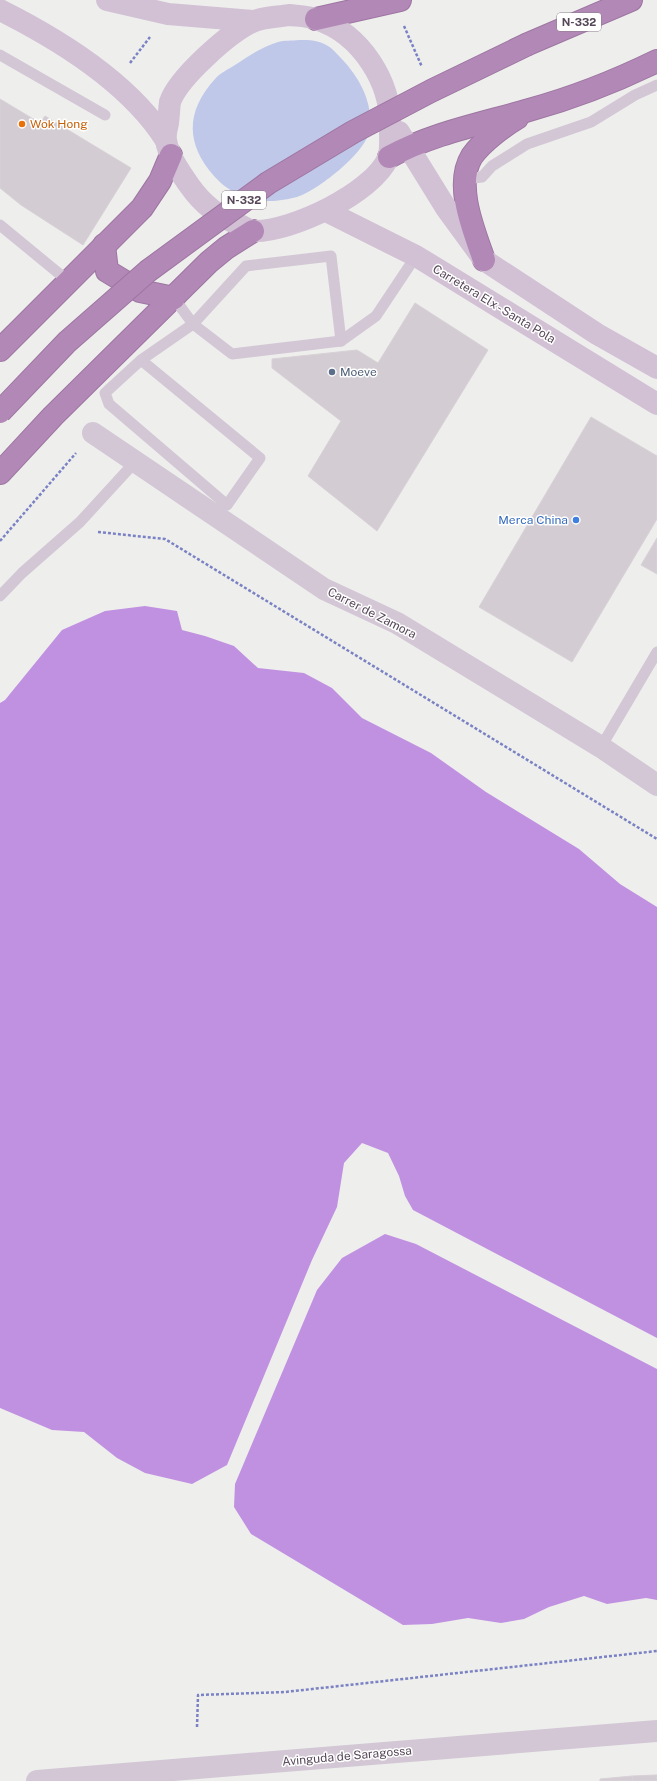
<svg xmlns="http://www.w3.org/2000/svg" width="657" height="1781" viewBox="0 0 657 1781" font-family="'Public Sans',sans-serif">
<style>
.green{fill:#bfc8e9}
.water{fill:#c191e1}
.building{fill:#d3cdd3;stroke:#d8d1d7}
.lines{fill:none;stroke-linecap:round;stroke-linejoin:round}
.highway-casing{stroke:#9e75a2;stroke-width:24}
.path{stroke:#7b82c3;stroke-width:2.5;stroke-dasharray:3 2;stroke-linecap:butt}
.lane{stroke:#d3c7d5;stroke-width:11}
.street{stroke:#d3c7d5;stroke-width:22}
.secondary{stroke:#d2c1d4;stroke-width:22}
.highway{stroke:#b289b6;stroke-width:22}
.highway-bridge-casing{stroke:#9e75a2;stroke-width:24;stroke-linecap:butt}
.highway-bridge{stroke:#b289b6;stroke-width:22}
.food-dot{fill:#e8710a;stroke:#fff;stroke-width:1.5}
.service-dot{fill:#5c6f8a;stroke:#fff;stroke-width:1.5}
.shop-dot{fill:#3f7fe0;stroke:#fff;stroke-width:1.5}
.labels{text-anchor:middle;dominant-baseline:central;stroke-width:3;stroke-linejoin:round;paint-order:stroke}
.shield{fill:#fff;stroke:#897e8a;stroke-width:1}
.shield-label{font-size:11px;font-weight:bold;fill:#564758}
.food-label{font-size:12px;fill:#c56008;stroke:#fff;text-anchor:start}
.street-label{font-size:12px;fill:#564758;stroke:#fff}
.service-label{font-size:12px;fill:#4e5e75;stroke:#fff;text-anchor:start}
.shop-label{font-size:12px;fill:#366cbe;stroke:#fff;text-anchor:end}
</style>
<rect width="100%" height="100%" fill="#eeefed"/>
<path class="green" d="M 299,40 C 310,40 318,40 328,46 C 332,48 336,53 339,56 C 358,75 375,103 369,132 C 365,153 317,191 297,197 C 289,199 278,201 270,201 C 247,201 228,192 214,176 C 185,143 186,111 215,79 C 220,73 229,69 235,65 C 248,56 262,47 278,42 C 284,40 292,41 299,40 Z"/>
<g class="water">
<path d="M 145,606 L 177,611 L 182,630 L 205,636 L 234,646 L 258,668 L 304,673 L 332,688 L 362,718 L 431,753 L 486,792 L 579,849 L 620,884 L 657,907 L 657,1338 L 413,1210 L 405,1196 L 399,1176 L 388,1153 L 362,1143 L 344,1163 L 337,1207 L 312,1260 L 227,1465 L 192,1484 L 145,1473 L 117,1458 L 84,1432 L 52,1430 L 0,1408 L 0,703 L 5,700 L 62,630 L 105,611 Z"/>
<path d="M 385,1234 L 416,1244 L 657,1369 L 657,1600 L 646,1598 L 607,1604 L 584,1596 L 549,1607 L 524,1619 L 501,1623 L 468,1618 L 432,1624 L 403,1625 L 251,1534 L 234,1507 L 235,1484 L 317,1290 L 342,1258 Z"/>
</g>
<g class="building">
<path d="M 0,99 L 40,123 L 45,116 L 131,168 L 83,245 L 21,205 L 0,188 Z"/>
<path d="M 415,303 L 488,350 L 377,531 L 308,476 L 341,421 L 272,368 L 272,359 L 357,350 L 378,363 Z"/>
<path d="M 591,417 L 657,456 L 657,519 L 572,662 L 479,607 Z"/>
<path d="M 657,538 L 657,574 L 641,565 Z"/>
<path d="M 655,1775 L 657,1775 L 657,1781 L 633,1781 L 632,1776 Z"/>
<path d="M 632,1776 L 633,1781 L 600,1781 L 600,1779 Z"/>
</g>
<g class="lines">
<g class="highway-casing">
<g id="highway">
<path d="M 316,19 L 400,0"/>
<path d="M 528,44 L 631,0"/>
<path d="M 389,157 C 433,133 481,124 529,110 C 573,98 616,81 657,61"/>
<path d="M 104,245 L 107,271 L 140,291 L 174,298"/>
<path d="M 484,260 C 474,231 454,185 472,156 C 482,142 502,127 517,118"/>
<path d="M 0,350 L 142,208 L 160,181 L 171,155"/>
<path d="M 0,473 L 53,416 L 209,262 L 226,248 L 253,231"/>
</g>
</g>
<g class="path">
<path d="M 404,26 L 422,67"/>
<path d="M 130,63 L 150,37"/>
<path d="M 98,532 L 165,539 L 657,839"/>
<path d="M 0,541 L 76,453"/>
<path d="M 197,1727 L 198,1695 L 285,1692 L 657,1651"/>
</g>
<g class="lane">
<path d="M 0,55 L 105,115"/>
<path d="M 465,179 L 482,177 L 492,166 L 527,144 L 591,122 L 635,95 L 657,85"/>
<path d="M 0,225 L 68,281"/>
<path d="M 174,298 L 193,324 L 232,354 L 341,341 L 376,316 L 416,256"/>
<path d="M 141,360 L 260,458 L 227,505 L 109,404 L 105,393 L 141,360 L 193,324 L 246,266 L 331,256 L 341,341"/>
<path d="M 0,596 L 22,573 L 80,522 L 135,462"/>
<path d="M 601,747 L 657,652"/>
</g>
<g class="street">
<path d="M 93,433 L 324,589 L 397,623 L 601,747 L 657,785"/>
<path d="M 37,1781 L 657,1731"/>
</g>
<g class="secondary">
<path d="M 107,0 L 168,14 L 253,21"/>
<path d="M 0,10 C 60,40 129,83 165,139"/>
<path d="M 289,15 C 298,16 308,16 316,19 C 362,34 393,84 390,131 C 390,139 391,151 388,158 C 373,193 291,232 254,231 C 250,231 246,228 242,226 C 219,217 203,205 189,185 C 180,172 168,155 166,140 C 165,134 167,128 168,123 C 169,116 169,109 170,102 C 178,78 229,33 252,22 C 262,17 278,17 289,15 Z"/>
<path d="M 399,132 L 446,208 L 484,260 L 597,334 L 657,368"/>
<path d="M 326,211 L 416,256 L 657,404"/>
</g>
<use href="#highway" class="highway"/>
<g class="highway-bridge-casing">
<path id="highway-bridge" d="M 0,412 L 67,342 L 148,271 L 268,183 L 353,132 L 431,91 L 528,44"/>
</g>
<use href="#highway-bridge" class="highway-bridge"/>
</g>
<circle class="food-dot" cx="22" cy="124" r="4"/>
<circle class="service-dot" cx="332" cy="372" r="4"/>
<circle class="shop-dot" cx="576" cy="520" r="4"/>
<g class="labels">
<g class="shield">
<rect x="557" y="13" width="44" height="18" rx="3"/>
<rect x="222" y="191" width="44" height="18" rx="3"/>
</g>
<g class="shield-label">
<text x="579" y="22">N-332</text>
<text x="244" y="200">N-332</text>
</g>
<g class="food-label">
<text x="30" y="124">Wok Hong</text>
</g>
<g class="street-label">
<text transform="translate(494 304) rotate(31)">Carretera Elx - Santa Pola</text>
<text transform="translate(372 613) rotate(27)">Carrer de Zamora</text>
<text transform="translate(347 1756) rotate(-5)">Avinguda de Saragossa</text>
</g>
<g class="service-label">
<text x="340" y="372">Moeve</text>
</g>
<g class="shop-label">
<text x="568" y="520">Merca China</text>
</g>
</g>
</svg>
